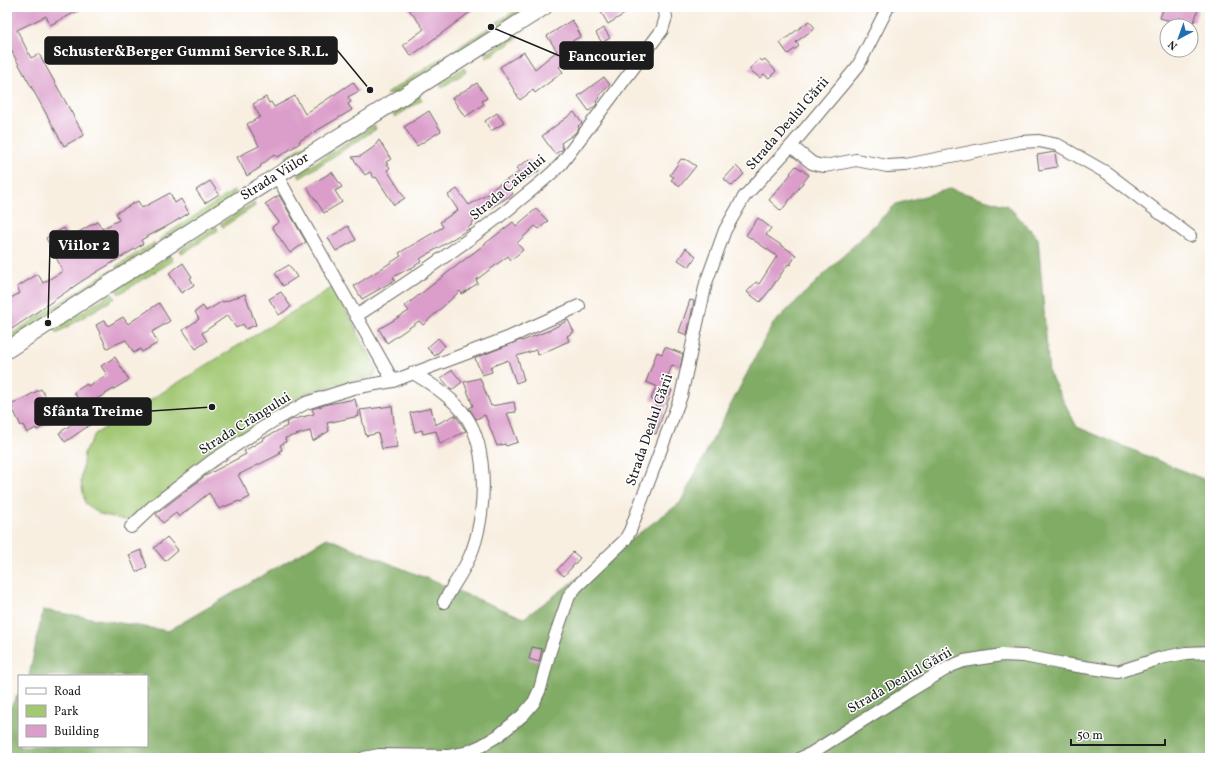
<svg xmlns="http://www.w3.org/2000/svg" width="1217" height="765" viewBox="0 0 1217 765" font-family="Vollkorn,serif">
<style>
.green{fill:#a2c873;stroke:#5f7248}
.forest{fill:#81ac65;stroke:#4e6440}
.building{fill:#db9eca}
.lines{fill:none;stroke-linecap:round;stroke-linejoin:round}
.street-casing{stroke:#696661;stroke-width:14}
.secondary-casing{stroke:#696661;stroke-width:18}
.street{stroke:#fff;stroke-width:12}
.secondary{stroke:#fff;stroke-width:16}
.labels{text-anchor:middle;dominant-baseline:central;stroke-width:3;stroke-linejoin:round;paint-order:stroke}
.street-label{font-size:14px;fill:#1c1c1c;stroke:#fff}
.leader{fill:none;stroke:#1c1c1c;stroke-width:1.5}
.callout-dot{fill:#1c1c1c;stroke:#fff;stroke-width:1.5}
.callout{fill:#1c1c1c;stroke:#1c1c1c;stroke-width:1.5}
.callout-label{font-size:15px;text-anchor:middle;font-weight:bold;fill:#fff}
</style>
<rect width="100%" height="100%" fill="#fff"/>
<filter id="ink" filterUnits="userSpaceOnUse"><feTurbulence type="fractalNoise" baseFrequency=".025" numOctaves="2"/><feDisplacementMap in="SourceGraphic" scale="8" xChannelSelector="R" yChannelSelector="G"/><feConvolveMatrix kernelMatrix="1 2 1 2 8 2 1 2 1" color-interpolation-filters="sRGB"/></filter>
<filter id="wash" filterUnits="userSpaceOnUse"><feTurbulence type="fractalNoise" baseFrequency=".012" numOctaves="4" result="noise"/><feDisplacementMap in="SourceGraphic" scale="16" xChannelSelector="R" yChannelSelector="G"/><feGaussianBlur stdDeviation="0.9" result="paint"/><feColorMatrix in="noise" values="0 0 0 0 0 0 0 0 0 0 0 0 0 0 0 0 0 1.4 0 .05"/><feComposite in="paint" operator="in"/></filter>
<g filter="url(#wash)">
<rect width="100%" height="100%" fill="#f8efe1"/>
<g class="green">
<path d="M 521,7 L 533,7 L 392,95 L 386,94 Z"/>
<path d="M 516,34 L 518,38 L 487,58 L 485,55 Z"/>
<path d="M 464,68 L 466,72 L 442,87 L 440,83 Z"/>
<path d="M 419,96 L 422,100 L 395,117 L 393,113 Z"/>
<path d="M 374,125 L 376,129 L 300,178 L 298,174 Z"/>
<path d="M 316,138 L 320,143 L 290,163 L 286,157 Z"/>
<path d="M 235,190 L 234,196 L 164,246 L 159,239 Z"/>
<path d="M 254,202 L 255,206 L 223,227 L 220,224 Z"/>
<path d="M 216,226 L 218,230 L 182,254 L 180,250 Z"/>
<path d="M 154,243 L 159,249 L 120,272 L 116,266 Z"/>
<path d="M 170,256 L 173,261 L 119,294 L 116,290 Z"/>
<path d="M 111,270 L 115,275 L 7,344 L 7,337 Z"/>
<path d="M 333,287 L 351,319 L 377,369 L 374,376 L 306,393 L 212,456 L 144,511 L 125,520 L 100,514 L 85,503 L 81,482 L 84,453 L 95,434 Z"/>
<path d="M 112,293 L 115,298 L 57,333 L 54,330 Z"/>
</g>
<path class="forest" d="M 950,189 L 1008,206 L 1038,238 L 1049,373 L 1077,427 L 1210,482 L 1210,758 L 7,758 L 7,712 L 19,693 L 19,746 L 147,746 L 147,676 L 29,676 L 43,610 L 168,631 L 327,538 L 524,618 L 680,503 L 772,325 L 896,204 Z"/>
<g id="blocks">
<g class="building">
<path d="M 7,7 L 86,7 L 50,25 L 46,16 L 17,30 L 31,58 L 39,54 L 84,135 L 64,146 L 7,43 Z"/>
<path d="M 407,7 L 477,7 L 411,56 L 403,45 L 424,29 Z"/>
<path d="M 598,7 L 636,7 L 608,24 Z"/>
<path d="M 1164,7 L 1199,7 L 1194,22 L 1179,18 L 1178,23 L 1160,18 Z"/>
<path d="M 572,20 L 581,36 L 564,46 L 572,59 L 559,67 L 563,72 L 535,93 L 533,90 L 520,100 L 500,67 L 524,52 L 535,69 L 557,51 L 547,36 Z"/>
<path d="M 809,21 L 815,28 L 796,42 L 799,46 L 788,54 L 780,43 Z"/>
<path d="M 604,28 L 610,38 L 602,43 L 596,33 Z"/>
<path d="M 760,59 L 762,61 L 765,59 L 776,71 L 769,78 L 764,74 L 760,78 L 749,69 Z"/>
<path d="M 604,77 L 610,85 L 598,96 L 600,98 L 596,101 L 597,104 L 595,106 L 589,111 L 578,96 Z"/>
<path d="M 353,82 L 359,91 L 348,97 L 351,102 L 348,104 L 352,110 L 299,141 L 300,143 L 278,157 L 274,155 L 260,166 L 261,167 L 247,176 L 237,157 L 259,146 L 247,124 L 260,117 L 253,104 L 266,97 L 269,103 L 271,102 L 274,107 L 295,96 L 305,114 Z"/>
<path d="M 477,83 L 487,98 L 482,101 L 484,104 L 465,117 L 452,98 Z"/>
<path d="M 429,111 L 441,131 L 417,146 L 404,127 Z"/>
<path d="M 574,112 L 582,123 L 578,126 L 579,128 L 574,134 L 561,143 L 563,149 L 555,154 L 542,136 Z"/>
<path d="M 497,113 L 504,123 L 491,131 L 485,121 Z"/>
<path d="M 379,140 L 391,159 L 386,162 L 390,168 L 387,170 L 405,198 L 394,205 L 376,177 L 374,178 L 370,172 L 365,175 L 352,157 L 361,156 L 374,147 Z"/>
<path d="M 1055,152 L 1057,167 L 1039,170 L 1037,155 Z"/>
<path d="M 530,159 L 539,171 L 510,189 L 513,194 L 484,212 L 485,214 L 471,223 L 472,225 L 468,227 L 469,229 L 420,259 L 422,261 L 410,269 L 410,268 L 393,277 L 395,280 L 362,299 L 354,286 L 401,256 L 399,253 L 443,227 L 440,222 L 458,210 L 448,195 L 457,189 L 469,205 L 490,193 L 489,191 L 519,172 L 516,168 Z"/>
<path d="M 681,159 L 687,160 L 696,166 L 680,186 L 671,180 L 674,177 L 670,175 Z"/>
<path d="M 736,166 L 744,174 L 732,186 L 724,179 Z"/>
<path d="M 796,166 L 809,175 L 781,211 L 769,200 L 791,174 L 790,173 Z"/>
<path d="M 332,172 L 342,187 L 335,191 L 342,202 L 324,213 L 307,187 Z"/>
<path d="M 210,181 L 219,194 L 205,203 L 196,190 Z"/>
<path d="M 170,193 L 175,203 L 181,199 L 189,213 L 171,224 L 141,240 L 143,244 L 82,281 L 12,329 L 7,320 L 7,300 L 20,293 L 17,287 L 38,274 L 43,283 L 63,271 L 46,238 L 64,228 L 69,238 L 94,223 L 94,224 L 98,222 L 102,229 L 119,220 L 116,213 L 138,201 L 142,208 Z"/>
<path d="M 279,195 L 306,242 L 290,253 L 272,227 L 279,222 L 265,204 Z"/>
<path d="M 536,209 L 548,221 L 539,229 L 535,226 L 517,243 L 523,250 L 511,260 L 508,256 L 476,280 L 478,283 L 462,294 L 460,291 L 423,325 L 419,321 L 387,343 L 379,329 L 409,311 L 405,306 L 513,222 L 516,226 Z"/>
<path d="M 758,218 L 771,228 L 766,235 L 796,255 L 790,265 L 788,264 L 770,290 L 760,302 L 747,292 L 756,282 L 759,284 L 777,256 L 746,235 Z"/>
<path d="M 348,226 L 356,240 L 336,251 L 328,238 Z"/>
<path d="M 686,248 L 696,256 L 689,267 L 678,260 Z"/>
<path d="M 183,263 L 192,277 L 190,278 L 194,285 L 181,293 L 169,273 Z"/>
<path d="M 289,265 L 297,277 L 283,286 L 275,273 Z"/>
<path d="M 281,292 L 291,307 L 279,315 L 269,299 Z"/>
<path d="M 245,294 L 256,325 L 246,329 L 243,324 L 236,328 L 228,315 L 202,333 L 207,341 L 196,349 L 183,330 L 199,319 L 195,312 L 203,306 L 206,311 L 223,301 L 224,302 Z"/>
<path d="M 690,300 L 694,301 L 687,335 L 679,332 Z"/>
<path d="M 159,303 L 170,321 L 152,332 L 158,343 L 142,352 L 140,349 L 134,353 L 126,340 L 107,348 L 96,325 L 105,320 L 108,326 L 123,317 L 128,324 Z"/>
<path d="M 568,320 L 574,332 L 567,336 L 569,341 L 538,355 L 536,350 L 517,356 L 524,380 L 516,383 L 508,360 L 490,367 L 492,372 L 482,375 L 475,358 L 521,340 L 522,341 L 550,330 Z"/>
<path d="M 438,338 L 445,346 L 435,356 L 427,348 Z"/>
<path d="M 665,347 L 683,354 L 680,368 L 672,365 L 664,387 L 672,390 L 656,434 L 647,431 L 658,402 L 651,399 L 656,386 L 646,382 L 657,352 L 662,354 Z"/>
<path d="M 115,357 L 129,380 L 83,407 L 74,392 L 87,384 L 88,386 L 107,375 L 101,366 Z"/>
<path d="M 452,370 L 462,382 L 452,390 L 441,378 Z"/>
<path d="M 480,378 L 491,406 L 514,402 L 516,412 L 507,413 L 518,442 L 506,446 L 505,444 L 497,446 L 485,415 L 476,419 L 469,408 L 473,406 L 464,382 Z"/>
<path d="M 41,389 L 54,410 L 52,411 L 58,419 L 37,430 L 36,428 L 27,433 L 23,425 L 21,426 L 11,405 Z"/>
<path d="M 355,399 L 359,416 L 327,423 L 329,431 L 313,441 L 310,431 L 285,438 L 286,442 L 280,445 L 282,450 L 279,451 L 280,454 L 238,475 L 250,497 L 240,502 L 239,501 L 219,509 L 209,493 L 179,517 L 176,513 L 163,523 L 156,514 L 205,476 L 246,454 L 244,451 L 263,440 L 262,439 L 287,426 L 286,423 L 291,420 L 314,414 L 312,409 L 328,404 Z"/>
<path d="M 392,406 L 397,447 L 382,449 L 378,433 L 366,436 L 360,410 Z"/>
<path d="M 431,408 L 435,425 L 455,415 L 466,431 L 440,444 L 436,431 L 423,434 L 422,430 L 415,432 L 410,413 Z"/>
<path d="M 94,409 L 100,418 L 65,442 L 59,433 Z"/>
<path d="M 167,537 L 178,550 L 165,561 L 154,548 Z"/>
<path d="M 141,550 L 147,567 L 136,572 L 129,555 Z"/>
<path d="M 573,552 L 580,558 L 564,576 L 557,570 Z"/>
<path d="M 532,647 L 542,649 L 539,662 L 529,659 Z"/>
</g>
</g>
</g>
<g filter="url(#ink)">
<use href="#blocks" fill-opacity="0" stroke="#696661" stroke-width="1"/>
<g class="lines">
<g class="street-casing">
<g id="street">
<path d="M 791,146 L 812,163 L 818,165 L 825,166 L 856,160 L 887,166 L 906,165 L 1021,142 L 1039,141 L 1058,145 L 1107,173 L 1190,236"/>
<path d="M 277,176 L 393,381"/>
<path d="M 356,316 C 409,282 461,247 510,208 C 527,193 546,180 561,164 L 662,30 L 666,17 L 664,7"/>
<path d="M 413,373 C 432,384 452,397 465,415 C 490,449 486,520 470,556 C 463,572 452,587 444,602"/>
<path d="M 131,527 L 152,507 L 212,461 L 270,423 L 306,403 L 353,388 L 393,381 L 510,337 L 579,306"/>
<path d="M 364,758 L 379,755 L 449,756 L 465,753 L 481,746 L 499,735 L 523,715 L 534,702 L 540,689 L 550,651 L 569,596 L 576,587 L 625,540 L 630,531 L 681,396 L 706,283 L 725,230 L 744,197 L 791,146 L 858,66 L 888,7"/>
<path d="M 801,758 L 810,754 L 911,690 L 951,666 L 964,661 L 1002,655 L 1024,656 L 1064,664 L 1118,672 L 1161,658 L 1186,653 L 1210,652"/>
</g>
</g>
<g class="secondary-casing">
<path id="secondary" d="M 7,350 L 242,198 L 544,7"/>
</g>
<use href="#street" class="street"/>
<use href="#secondary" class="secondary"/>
</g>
</g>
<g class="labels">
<g class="street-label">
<text transform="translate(788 124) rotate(-49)">Strada Dealul Gării</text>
<text transform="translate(275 177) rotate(-32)">Strada Viilor</text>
<text transform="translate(508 188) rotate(-40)">Strada Caisului</text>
<text transform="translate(245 424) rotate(-32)">Strada Crângului</text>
<text transform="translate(650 430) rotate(-71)">Strada Dealul Gării</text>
<text transform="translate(900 681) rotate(-30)">Strada Dealul Gării</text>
</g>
</g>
<path class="leader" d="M370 90L337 50M491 27L560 56M48 323L50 245M212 407L151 411"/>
<g class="callout-dot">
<circle cx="370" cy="90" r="4"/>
<circle cx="491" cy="27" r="4"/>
<circle cx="48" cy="323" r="4"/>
<circle cx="212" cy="407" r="4"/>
</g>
<g class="callout">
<rect x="45" y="37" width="292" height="27" rx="4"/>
<rect x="560" y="42" width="93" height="27" rx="4"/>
<rect x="50" y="231" width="68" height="27" rx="4"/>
<rect x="35" y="398" width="116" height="27" rx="4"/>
</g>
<g class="callout-label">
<text x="191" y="56">Schuster&amp;Berger Gummi Service S.R.L.</text>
<text x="607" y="61">Fancourier</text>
<text x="84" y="250">Viilor 2</text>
<text x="93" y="416">Sfânta Treime</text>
</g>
<rect width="1217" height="765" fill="none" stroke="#fff" stroke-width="24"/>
<rect x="18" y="675" width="130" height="72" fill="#ffffff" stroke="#a4a4a4"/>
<rect x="26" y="688" width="20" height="6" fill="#ffffff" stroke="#a4a4a4"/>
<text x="54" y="695" font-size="12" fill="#1c1c1c">Road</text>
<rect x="26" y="705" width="20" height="12" fill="#a2c873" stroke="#a4a4a4"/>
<text x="54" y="715" font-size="12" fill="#1c1c1c">Park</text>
<rect x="26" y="725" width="20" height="12" fill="#db9eca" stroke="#a4a4a4"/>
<text x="54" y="735" font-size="12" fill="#1c1c1c">Building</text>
<g transform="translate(1179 38) rotate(221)"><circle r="19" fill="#ffffff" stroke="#a4a4a4"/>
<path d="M0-3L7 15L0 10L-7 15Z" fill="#1f6fb2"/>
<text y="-6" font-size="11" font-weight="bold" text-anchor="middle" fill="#1c1c1c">N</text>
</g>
<path d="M1071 739v6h94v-6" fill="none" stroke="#1c1c1c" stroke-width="2"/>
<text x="1077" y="739" font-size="12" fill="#1c1c1c" stroke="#ffffff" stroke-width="3" paint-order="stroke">50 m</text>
</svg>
